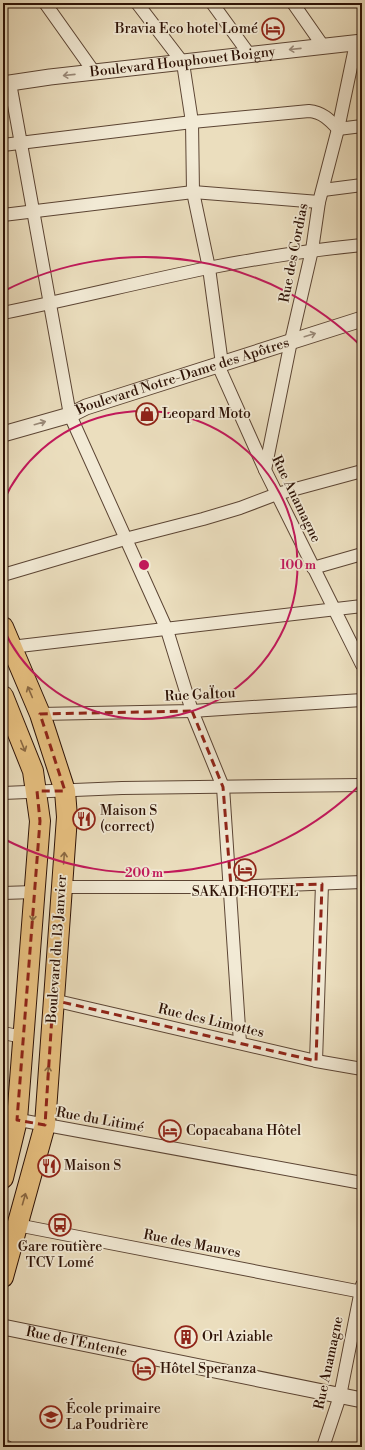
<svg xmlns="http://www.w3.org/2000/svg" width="365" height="1450" viewBox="0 0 365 1450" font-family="'Libre Bodoni',serif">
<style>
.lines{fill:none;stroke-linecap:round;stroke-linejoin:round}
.minor-casing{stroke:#5c4534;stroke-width:14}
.tertiary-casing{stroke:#5c4534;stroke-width:17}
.trunk-casing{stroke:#2d1206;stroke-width:22}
.minor{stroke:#f2ead5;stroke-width:12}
.tertiary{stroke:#f2ead5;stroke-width:15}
.trunk{stroke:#e6bf7f;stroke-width:20}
.oneway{stroke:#998978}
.oneway2{stroke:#8a6842}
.marked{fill:none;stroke:#8f2418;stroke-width:3;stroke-dasharray:8 5;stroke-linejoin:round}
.ring{fill:none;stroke:#c2185b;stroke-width:2}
.labels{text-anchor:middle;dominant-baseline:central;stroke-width:3.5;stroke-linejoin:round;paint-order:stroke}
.poi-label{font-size:14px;fill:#2d1206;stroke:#f2ead5;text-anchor:start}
.street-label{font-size:14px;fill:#2d1206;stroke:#f2ead5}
.centre{fill:#c2185b;stroke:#f2ead5;stroke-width:2}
.ring-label{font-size:12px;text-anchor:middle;font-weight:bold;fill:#c2185b;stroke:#f2ead5;stroke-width:3.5;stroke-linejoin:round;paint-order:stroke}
</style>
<rect width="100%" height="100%" fill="#ebdebe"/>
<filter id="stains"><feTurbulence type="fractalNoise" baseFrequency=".005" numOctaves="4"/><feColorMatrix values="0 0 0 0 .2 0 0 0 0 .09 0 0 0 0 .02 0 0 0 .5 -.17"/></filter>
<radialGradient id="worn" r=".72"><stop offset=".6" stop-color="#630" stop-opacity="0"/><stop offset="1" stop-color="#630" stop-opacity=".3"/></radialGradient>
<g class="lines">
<g class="minor-casing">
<g id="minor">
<path d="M 45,3 L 94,72"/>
<path d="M 137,3 L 183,63 L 192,122 L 193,192 L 209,268 L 222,364"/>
<path d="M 212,3 L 249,54"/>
<path d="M 293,3 L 323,46"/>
<path d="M 10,83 L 70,415 L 167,630 L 192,711 L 223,787 L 240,1043"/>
<path d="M 3,145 L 192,122 L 309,111 C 322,112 330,120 338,129 L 362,126"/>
<path d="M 323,190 L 362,185"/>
<path d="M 3,215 L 193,192 L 319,202"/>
<path d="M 3,313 C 72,299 140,282 208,268 C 259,258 311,250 362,245"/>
<path d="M 218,365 L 265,470 L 362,665"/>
<path d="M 265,470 L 291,341 L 312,250 L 319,202 L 338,129 L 356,43"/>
<path d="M 313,568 L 362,554"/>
<path d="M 3,575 L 125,539 L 203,519 L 240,508 L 277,494 L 362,471"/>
<path d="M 11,647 L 362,606"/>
<path d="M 40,714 L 192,711 L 362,700"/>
<path d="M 3,793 L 122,788 L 362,785"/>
<path d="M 62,887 L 231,887 L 362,882"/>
<path d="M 3,893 L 34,892"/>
<path d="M 53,1000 L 316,1061 L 362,1069"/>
<path d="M 3,1033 L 23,1037"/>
<path d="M 316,1061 L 322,884"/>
<path d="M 3,1117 L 362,1183"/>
<path d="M 17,1225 L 362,1292"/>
<path d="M 3,1446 L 7,1447"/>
<path d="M 323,1447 L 340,1396 L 362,1285"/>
</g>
</g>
<g class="tertiary-casing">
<g id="tertiary">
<path id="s1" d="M 3,84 L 50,77 L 362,42"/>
<path id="s2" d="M 3,434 L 70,415 L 86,407 L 362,319"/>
<path id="s3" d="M 3,1327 L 362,1400"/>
</g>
</g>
<g class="trunk-casing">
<g id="trunk">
<path d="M 3,627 L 40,714 L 65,791 L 67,817 L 45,1125 L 3,1277"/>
<path d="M 3,696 L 33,771 L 40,821 L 17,1120 L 3,1178"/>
</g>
</g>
<use href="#minor" class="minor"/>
<use href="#tertiary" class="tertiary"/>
<use href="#trunk" class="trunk"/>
</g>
<defs><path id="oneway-shaft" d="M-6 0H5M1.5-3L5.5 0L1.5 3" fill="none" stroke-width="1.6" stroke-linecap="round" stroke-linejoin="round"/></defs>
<g class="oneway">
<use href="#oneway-shaft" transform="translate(295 49) rotate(174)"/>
<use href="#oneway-shaft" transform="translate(69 75) rotate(174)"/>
<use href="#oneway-shaft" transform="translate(310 335) rotate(-17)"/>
<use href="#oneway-shaft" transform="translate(40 423) rotate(-16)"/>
</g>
<g class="oneway2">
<use href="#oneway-shaft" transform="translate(30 692) rotate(-113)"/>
<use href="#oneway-shaft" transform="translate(23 746) rotate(68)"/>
<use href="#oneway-shaft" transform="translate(64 858) rotate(-86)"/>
<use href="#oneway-shaft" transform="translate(33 915) rotate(94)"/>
<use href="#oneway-shaft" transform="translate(48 1072) rotate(-86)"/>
<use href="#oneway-shaft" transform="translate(24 1199) rotate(-74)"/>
</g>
<path class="marked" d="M 192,711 L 223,787 L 231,887 L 322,884 L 316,1061 L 53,1000 L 45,1125 L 17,1120 L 40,821 L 37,791 L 65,791 L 40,714 Z"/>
<g class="ring">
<path d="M3 502A154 154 0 1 1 3 628"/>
<path d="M362 783A308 308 0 0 1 4 839M4 291A308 308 0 0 1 362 347"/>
</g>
<defs>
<g id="hotel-ring" transform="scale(1.15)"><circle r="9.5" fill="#f2ead5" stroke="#8f2418" stroke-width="1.5"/><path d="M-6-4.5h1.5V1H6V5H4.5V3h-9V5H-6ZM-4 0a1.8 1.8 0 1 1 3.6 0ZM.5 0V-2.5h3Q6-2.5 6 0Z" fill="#8f2418"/></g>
<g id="shop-ring" transform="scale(1.15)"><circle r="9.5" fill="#f2ead5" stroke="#8f2418" stroke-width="1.5"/><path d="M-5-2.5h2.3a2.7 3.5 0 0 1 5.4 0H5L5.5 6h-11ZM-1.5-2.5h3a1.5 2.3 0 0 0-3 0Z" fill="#8f2418"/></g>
<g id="restaurant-ring" transform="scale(1.15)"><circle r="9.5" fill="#f2ead5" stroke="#8f2418" stroke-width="1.5"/><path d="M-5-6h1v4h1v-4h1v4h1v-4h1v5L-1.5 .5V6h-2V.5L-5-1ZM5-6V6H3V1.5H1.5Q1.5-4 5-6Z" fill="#8f2418"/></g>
<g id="bus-ring" transform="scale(1.15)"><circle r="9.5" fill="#f2ead5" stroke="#8f2418" stroke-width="1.5"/><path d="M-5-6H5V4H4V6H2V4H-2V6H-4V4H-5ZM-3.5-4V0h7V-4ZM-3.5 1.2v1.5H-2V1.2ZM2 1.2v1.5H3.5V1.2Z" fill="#8f2418"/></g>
<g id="building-ring" transform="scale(1.15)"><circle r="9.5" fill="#f2ead5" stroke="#8f2418" stroke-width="1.5"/><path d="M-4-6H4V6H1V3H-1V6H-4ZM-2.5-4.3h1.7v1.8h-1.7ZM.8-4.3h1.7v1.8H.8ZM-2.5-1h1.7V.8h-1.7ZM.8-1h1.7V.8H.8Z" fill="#8f2418"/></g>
<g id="school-ring" transform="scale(1.15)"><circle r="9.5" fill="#f2ead5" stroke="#8f2418" stroke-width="1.5"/><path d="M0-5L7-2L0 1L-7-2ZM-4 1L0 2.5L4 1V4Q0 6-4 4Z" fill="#8f2418"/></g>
</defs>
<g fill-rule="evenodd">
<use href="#hotel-ring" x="273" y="29"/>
<use href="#shop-ring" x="147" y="414"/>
<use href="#restaurant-ring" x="84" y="819"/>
<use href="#hotel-ring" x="245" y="870"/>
<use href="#hotel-ring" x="170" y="1131"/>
<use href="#restaurant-ring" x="49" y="1166"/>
<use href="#bus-ring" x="60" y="1225"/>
<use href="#building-ring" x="186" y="1337"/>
<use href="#hotel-ring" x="144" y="1369"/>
<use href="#school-ring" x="51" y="1417"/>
</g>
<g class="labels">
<g class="poi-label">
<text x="258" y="29" text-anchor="end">Bravia Eco hotel Lomé</text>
<text x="162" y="414">Leopard Moto</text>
<text x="100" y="811">Maison S<tspan x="100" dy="16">(correct)</tspan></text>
<text x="245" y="892" text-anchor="middle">SAKADI HOTEL</text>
<text x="186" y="1131">Copacabana Hôtel</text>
<text x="64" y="1166">Maison S</text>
<text x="60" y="1247" text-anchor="middle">Gare routière<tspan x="60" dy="16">TCV Lomé</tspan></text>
<text x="202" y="1337">Orl Aziable</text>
<text x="160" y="1369">Hôtel Speranza</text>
<text x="66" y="1409">École primaire<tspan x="66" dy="16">La Poudrière</tspan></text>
</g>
<g class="street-label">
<text stroke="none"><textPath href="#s1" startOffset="181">Boulevard Houphouet Boigny</textPath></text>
<text transform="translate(294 253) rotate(-79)">Rue des Cordias</text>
<text stroke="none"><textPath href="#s2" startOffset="189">Boulevard Notre-Dame des Apôtres</textPath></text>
<text transform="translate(296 499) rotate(64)">Rue Anamagne</text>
<text transform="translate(200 695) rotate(-3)">Rue GaÏtou</text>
<text transform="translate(57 949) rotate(-86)">Boulevard du 13 Janvier</text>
<text transform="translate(211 1021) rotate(13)">Rue des Limottes</text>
<text transform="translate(100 1120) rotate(10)">Rue du Litimé</text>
<text transform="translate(192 1244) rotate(11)">Rue des Mauves</text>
<text stroke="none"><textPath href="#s3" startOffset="75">Rue de l'Entente</textPath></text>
<text transform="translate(329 1363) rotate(-78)">Rue Anamagne</text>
</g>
</g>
<circle cx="144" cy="565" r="6" class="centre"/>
<g class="ring-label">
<text x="298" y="569">100 m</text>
<text x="144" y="877">200 m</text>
</g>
<rect width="365" height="1450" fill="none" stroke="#ebdebe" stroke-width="16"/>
<rect x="4" y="4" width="357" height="1442" fill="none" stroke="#2d1206" stroke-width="2"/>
<rect x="8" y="8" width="349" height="1434" fill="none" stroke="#2d1206"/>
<rect width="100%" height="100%" filter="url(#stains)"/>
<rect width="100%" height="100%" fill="url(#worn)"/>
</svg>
